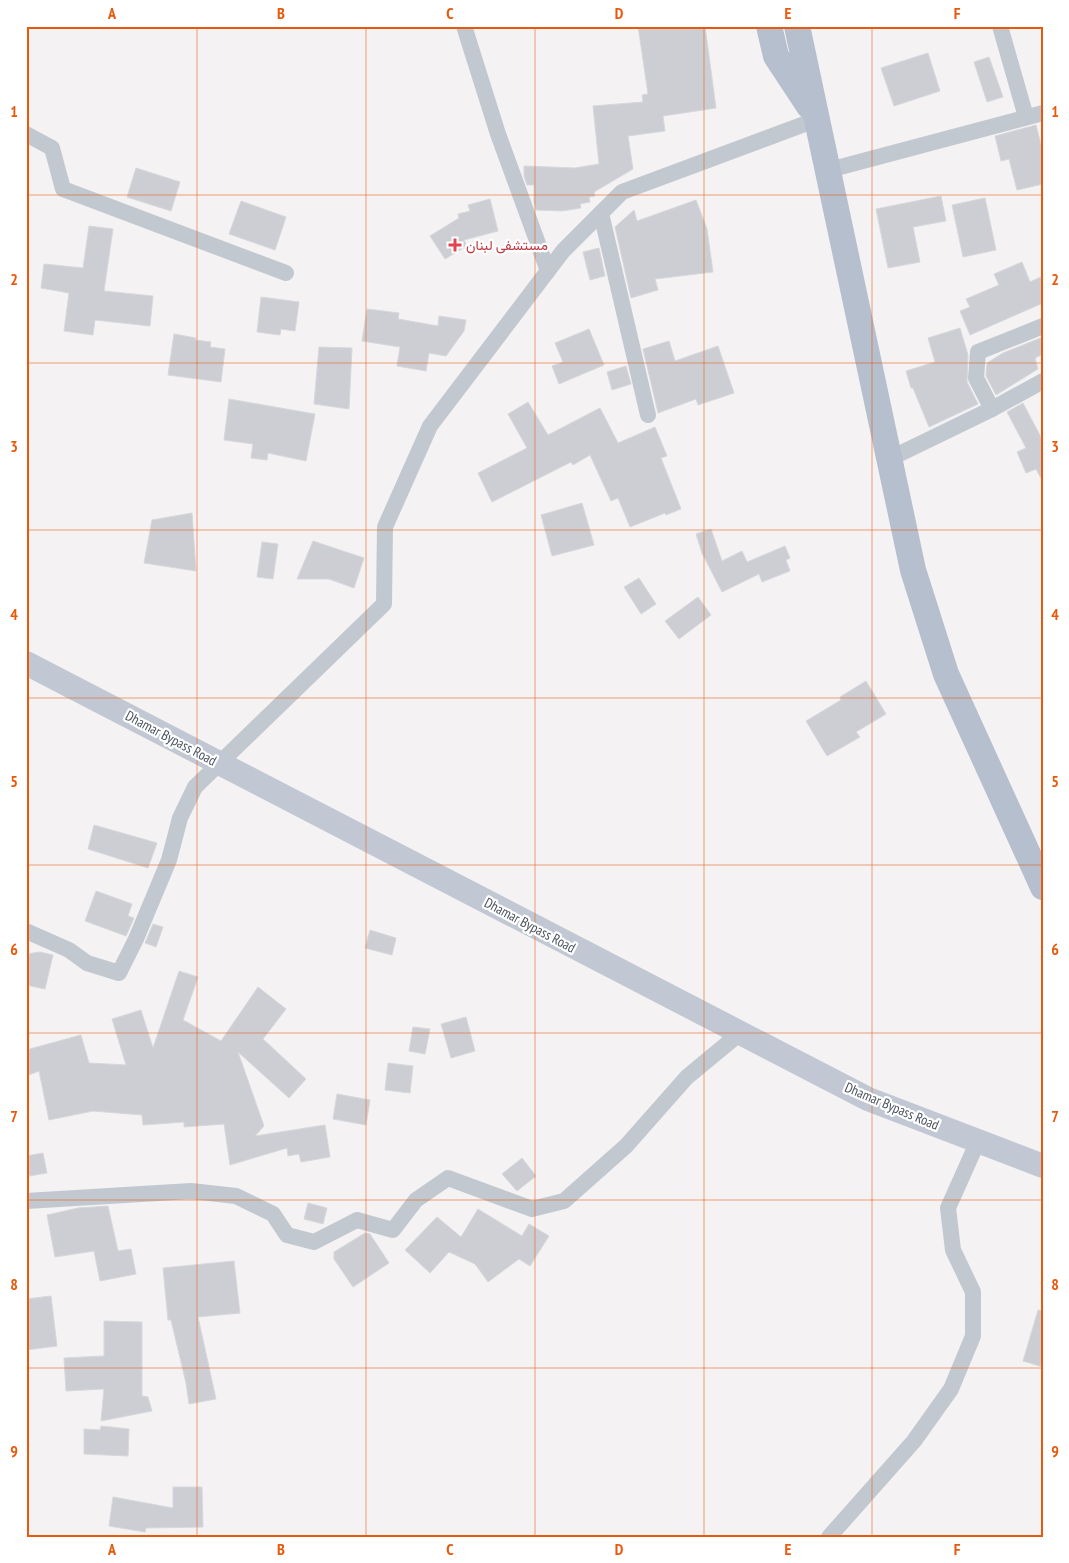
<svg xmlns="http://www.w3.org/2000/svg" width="1069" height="1563" viewBox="0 0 1069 1563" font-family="'PT Sans Narrow',Vazirmatn,sans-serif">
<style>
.building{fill:#cdced4;stroke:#d7d8dc}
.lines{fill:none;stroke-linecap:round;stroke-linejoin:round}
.minor{stroke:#c2c8cf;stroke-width:16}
.secondary{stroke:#c2c8d3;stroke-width:24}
.primary{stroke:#b5bfcd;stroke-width:26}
.grid{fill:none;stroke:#e8590c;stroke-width:1;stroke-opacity:0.55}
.health-dot{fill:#e0444e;stroke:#fff;stroke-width:2}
.labels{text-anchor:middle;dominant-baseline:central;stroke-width:4.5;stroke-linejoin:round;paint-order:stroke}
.health-label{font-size:14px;fill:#be3a42;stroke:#fff;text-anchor:start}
.street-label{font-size:14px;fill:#4c535e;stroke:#fff}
.neatline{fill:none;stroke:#e8590c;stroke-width:2}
.grid-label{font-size:16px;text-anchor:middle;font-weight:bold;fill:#e8590c}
</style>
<rect width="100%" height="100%" fill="#f4f2f2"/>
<g class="building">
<path d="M 638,26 L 705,26 L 716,108 L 663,116 L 665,131 L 628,136 L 633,169 L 594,192 L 595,196 L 589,197 L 590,202 L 580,204 L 581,208 L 562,211 L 536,210 L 534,202 L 534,185 L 527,185 L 524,176 L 524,166 L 575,168 L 599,164 L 593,106 L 643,102 L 642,95 L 648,94 Z"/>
<path d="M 928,53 L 940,91 L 894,106 L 881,68 Z"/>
<path d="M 989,57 L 1003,97 L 987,102 L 974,62 Z"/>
<path d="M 1036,125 L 1043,152 L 1043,184 L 1017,190 L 1009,159 L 1001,161 L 995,136 Z"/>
<path d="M 136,168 L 180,182 L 171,211 L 127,197 Z"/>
<path d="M 941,196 L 946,221 L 913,227 L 920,262 L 888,268 L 876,209 Z"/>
<path d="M 985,198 L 996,250 L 963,257 L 952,205 Z"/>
<path d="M 490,199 L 498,231 L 464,240 L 467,246 L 445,259 L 430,236 L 459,218 L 458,214 L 470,211 L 468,205 Z"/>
<path d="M 696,200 L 707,229 L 713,272 L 655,279 L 658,290 L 631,298 L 615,227 L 634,210 L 637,221 Z"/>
<path d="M 241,201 L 286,217 L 275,250 L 229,234 Z"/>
<path d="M 89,226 L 113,229 L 104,291 L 153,296 L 150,326 L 95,320 L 93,335 L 64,331 L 69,293 L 41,288 L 44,264 L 83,268 Z"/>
<path d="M 599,248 L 605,276 L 590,280 L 583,252 Z"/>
<path d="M 1022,262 L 1030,282 L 1043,276 L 1043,303 L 970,335 L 960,311 L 970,307 L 966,299 L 999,285 L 994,274 Z"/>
<path d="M 261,297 L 299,302 L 295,331 L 281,329 L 280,335 L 257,332 Z"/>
<path d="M 367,309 L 399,313 L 398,319 L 438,326 L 439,316 L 466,320 L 464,331 L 446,356 L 429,353 L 426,371 L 397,366 L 400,347 L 362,341 Z"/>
<path d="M 960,328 L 968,355 L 967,382 L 978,404 L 929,427 L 913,388 L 911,388 L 906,371 L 935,362 L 928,338 Z"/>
<path d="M 589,329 L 604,365 L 559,384 L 552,366 L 563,362 L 555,343 Z"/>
<path d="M 174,334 L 196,338 L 195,340 L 211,342 L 210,347 L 225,349 L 221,382 L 168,375 Z"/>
<path d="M 1043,337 L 1043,354 L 1035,358 L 1038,369 L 996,395 L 986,376 L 987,363 L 1003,353 Z"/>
<path d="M 669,341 L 675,361 L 718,346 L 734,393 L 698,405 L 696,399 L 658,413 L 643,349 Z"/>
<path d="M 319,347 L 352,348 L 349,409 L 314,404 Z"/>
<path d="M 626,366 L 631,384 L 612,390 L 607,372 Z"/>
<path d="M 229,399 L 315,414 L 306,461 L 268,453 L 267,460 L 251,458 L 253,444 L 224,440 Z"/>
<path d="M 528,402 L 548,435 L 600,408 L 618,443 L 655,427 L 667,456 L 661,458 L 681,509 L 666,515 L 665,513 L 630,527 L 618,498 L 611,501 L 590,455 L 573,465 L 571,462 L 492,502 L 478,473 L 527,448 L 508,414 Z"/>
<path d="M 1023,403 L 1043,441 L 1043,482 L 1036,469 L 1026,473 L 1017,452 L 1026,448 L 1007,412 Z"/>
<path d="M 582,503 L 594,545 L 552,556 L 541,515 Z"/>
<path d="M 192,513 L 196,571 L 144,563 L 152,520 Z"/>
<path d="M 711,529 L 722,561 L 742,551 L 747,562 L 785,546 L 790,558 L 786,560 L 790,571 L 762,582 L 759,574 L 722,592 L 702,553 L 696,534 Z"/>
<path d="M 313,541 L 364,558 L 354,588 L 329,579 L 297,579 Z"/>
<path d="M 262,542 L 278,544 L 273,579 L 257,577 Z"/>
<path d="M 639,578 L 656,604 L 641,614 L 624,587 Z"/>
<path d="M 698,597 L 711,615 L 679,639 L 665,621 Z"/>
<path d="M 866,681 L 886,714 L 856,732 L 860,737 L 827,756 L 806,721 L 841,700 L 840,697 Z"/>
<path d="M 94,825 L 157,843 L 148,868 L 88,849 Z"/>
<path d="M 96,891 L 132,904 L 128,916 L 134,918 L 126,936 L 85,921 Z"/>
<path d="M 153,924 L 163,927 L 156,947 L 145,943 Z"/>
<path d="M 370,930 L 396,938 L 392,955 L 365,948 Z"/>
<path d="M 40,952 L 53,955 L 45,989 L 26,985 L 26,954 Z"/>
<path d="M 179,971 L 198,977 L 183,1020 L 221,1041 L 258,987 L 286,1009 L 263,1039 L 306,1079 L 289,1098 L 238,1052 L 264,1126 L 255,1136 L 325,1125 L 330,1157 L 301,1162 L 299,1154 L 288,1156 L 287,1148 L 230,1165 L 224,1124 L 184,1127 L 184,1122 L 143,1125 L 142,1115 L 93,1111 L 49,1120 L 39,1071 L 26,1076 L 26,1050 L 81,1035 L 89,1063 L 126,1065 L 112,1019 L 141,1010 L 153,1048 Z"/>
<path d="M 466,1017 L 475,1051 L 451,1058 L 441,1024 Z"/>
<path d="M 413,1027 L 430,1029 L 425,1054 L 409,1051 Z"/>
<path d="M 388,1063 L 413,1066 L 410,1093 L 385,1090 Z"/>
<path d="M 337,1094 L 370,1100 L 366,1125 L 333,1119 Z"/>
<path d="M 43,1153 L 47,1173 L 29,1176 L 26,1156 Z"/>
<path d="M 522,1158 L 536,1176 L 517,1191 L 502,1174 Z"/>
<path d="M 308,1203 L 327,1208 L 323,1224 L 304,1219 Z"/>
<path d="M 108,1206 L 118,1251 L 131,1249 L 136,1274 L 100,1281 L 94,1251 L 55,1257 L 47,1215 L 78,1208 Z"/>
<path d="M 478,1209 L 522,1236 L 529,1224 L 549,1236 L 530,1266 L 519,1259 L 488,1282 L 475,1264 L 449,1252 L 430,1273 L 405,1250 L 437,1217 L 461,1237 Z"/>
<path d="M 365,1233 L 370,1234 L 389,1263 L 353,1287 L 334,1259 L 334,1252 Z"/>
<path d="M 234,1261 L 240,1313 L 198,1317 L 216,1399 L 189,1404 L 186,1383 L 171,1320 L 168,1320 L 163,1268 Z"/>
<path d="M 51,1296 L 57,1346 L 26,1350 L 26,1299 Z"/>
<path d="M 1038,1310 L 1043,1311 L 1043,1367 L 1023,1361 Z"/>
<path d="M 104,1321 L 142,1322 L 142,1396 L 148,1397 L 152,1411 L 101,1421 L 104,1389 L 66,1391 L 64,1358 L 104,1356 Z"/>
<path d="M 101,1426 L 129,1429 L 128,1456 L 84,1454 L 84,1429 L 100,1430 Z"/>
<path d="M 173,1487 L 202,1487 L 203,1527 L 146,1528 L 145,1532 L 109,1526 L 113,1497 L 173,1508 Z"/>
</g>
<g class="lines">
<g class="minor">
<path d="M 464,26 L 498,134 L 548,271"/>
<path d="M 1000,26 L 1026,117"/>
<path d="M 26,134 L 52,148 L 63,189 L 286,273"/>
<path d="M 829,170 L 1043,113"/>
<path d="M 601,213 L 648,415"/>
<path d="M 992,409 L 976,378 L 978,352 L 1043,326"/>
<path d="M 889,459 L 992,409 L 1043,381"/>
<path d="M 26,931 L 69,950 L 87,963 L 119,973 L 136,939 L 169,860 L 180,818 L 195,787 L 384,604 L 385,527 L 430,426 L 563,251 L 622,192 L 818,119"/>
<path d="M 26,1201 L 191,1191 L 236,1196 L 273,1214 L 287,1235 L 314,1242 L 357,1220 L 393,1230 L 416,1200 L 448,1178 L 532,1209 L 564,1201 L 626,1146 L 687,1077 L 739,1034"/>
<path d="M 829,1537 L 914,1441 L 951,1389 L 973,1336 L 973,1292 L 953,1250 L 948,1208 L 978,1141"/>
</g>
<path class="secondary" d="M 26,663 L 868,1099 L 1043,1166"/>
<g class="primary">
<path d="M 769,26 L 776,56 L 809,106"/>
<path d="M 797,26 L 913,570 L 946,674 L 1043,887"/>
</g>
</g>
<path class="grid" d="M 197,26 L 197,1537M 366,26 L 366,1537M 535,26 L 535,1537M 704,26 L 704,1537M 872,26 L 872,1537M 26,195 L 1043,195M 26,363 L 1043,363M 26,530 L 1043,530M 26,698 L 1043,698M 26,865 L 1043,865M 26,1033 L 1043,1033M 26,1200 L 1043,1200M 26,1368 L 1043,1368"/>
<path class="health-dot" d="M452.5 237.5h5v5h5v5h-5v5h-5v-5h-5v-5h5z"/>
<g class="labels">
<g class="health-label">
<text x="466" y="245">مستشفى لبنان</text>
</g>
<g class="street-label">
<text transform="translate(171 738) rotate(28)">Dhamar Bypass Road</text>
<text transform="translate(530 925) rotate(28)">Dhamar Bypass Road</text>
<text transform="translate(892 1106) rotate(23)">Dhamar Bypass Road</text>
</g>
</g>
<rect width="1069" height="1563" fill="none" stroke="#ffffff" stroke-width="55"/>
<rect x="28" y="28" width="1014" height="1508" class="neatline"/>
<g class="grid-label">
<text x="112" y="19">A</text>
<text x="281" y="19">B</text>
<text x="450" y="19">C</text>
<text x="619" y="19">D</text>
<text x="788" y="19">E</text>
<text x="957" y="19">F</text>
<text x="14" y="117">1</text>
<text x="1055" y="117">1</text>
<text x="14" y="285">2</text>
<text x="1055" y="285">2</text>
<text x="14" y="452">3</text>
<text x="1055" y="452">3</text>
<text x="14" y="620">4</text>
<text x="1055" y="620">4</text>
<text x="14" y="787">5</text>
<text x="1055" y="787">5</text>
<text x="14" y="955">6</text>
<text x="1055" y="955">6</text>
<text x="14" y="1122">7</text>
<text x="1055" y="1122">7</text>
<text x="14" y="1290">8</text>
<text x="1055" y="1290">8</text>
<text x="14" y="1457">9</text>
<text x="1055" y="1457">9</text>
<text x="112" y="1555">A</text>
<text x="281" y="1555">B</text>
<text x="450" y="1555">C</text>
<text x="619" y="1555">D</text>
<text x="788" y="1555">E</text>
<text x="957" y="1555">F</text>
</g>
</svg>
